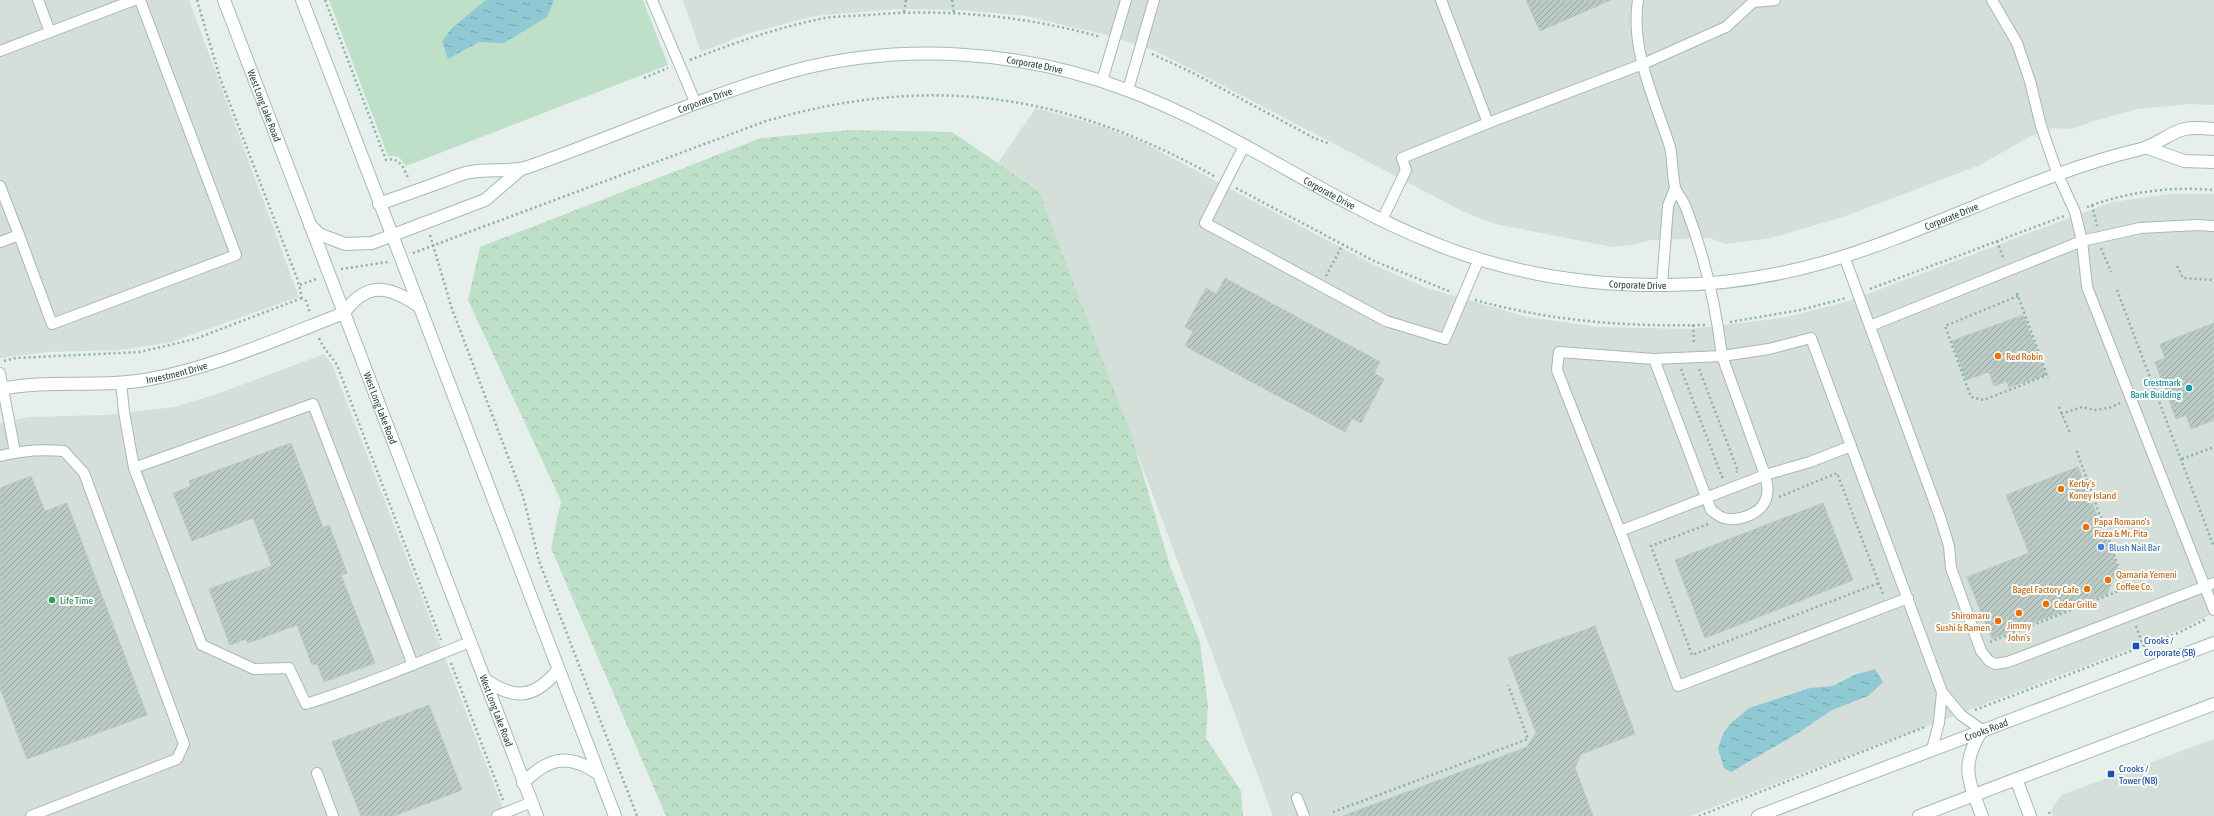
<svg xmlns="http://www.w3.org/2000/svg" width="2214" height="816" viewBox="0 0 2214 816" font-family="'Asap Condensed',sans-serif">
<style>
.built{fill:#d4dfda}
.green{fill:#bfe0c8}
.forest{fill:url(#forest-crowns)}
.water{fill:url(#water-ripples)}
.building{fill:url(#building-hatch);stroke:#b8c9c2}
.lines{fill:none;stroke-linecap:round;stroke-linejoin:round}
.lane-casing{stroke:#a8b8b2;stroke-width:12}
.street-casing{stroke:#a8b8b2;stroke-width:14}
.secondary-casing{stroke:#a4bbb3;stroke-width:14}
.path{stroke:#86b3a5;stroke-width:2.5;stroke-dasharray:2 3;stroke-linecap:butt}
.lane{stroke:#fff;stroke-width:10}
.street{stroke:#fff;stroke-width:12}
.secondary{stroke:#fff;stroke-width:12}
.food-dot{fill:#e8710a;stroke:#f7fbf9;stroke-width:1.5}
.culture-dot{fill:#0f9aa8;stroke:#f7fbf9;stroke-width:1.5}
.shop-dot{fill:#3f7fe0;stroke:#f7fbf9;stroke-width:1.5}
.leisure-dot{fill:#2e9e5b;stroke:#f7fbf9;stroke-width:1.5}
.transit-dot{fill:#1a4fb4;stroke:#f7fbf9;stroke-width:1.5}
.labels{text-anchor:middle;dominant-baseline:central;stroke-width:4;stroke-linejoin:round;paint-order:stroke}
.street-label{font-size:10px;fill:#24423a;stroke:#f7fbf9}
.food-label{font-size:10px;fill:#c56008;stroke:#f7fbf9;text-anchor:start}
.culture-label{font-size:10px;fill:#0d838f;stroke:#f7fbf9;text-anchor:end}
.shop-label{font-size:10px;fill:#366cbe;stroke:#f7fbf9;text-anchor:start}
.leisure-label{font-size:10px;fill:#27864d;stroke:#f7fbf9;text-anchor:start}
.transit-label{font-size:10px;fill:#164399;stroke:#f7fbf9;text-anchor:start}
</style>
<defs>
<pattern id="forest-crowns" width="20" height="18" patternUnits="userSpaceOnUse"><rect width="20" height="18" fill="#bfe0c8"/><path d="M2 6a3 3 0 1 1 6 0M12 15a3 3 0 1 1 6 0" fill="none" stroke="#a4c1ad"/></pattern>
<pattern id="water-ripples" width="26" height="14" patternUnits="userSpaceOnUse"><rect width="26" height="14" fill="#8ec9d4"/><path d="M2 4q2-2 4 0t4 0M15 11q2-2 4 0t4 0" fill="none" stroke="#74a5ad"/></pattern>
<pattern id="building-hatch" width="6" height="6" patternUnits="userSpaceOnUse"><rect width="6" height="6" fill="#bbcac4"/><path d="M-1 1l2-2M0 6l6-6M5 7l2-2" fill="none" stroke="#98a6a0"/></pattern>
</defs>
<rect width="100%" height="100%" fill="#e6efeb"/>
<g class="built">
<path d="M 0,0 L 189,0 L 299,297 L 168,343 L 118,350 L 49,352 L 0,358 Z"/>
<path d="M 683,0 L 2214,0 L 2214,105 L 2190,104 L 2138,109 L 2094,121 L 2072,129 L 2053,128 L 2029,137 L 1980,165 L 1843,217 L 1771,238 L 1726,244 L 1709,238 L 1651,240 L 1632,245 L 1613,247 L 1495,224 L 1462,211 L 1193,70 L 1153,50 L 1106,35 L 1026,16 L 959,10 L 898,9 L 823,15 L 803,19 L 747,34 L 701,52 Z"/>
<path d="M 1036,108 L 1104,127 L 1142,142 L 1370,263 L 1424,287 L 1527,317 L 1598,327 L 1690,329 L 1783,318 L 1849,301 L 2112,202 L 2169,194 L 2214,194 L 2214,613 L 2177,631 L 1690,816 L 1273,816 L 1039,191 L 998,163 Z"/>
<path d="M 324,354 L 332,364 L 506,816 L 0,816 L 0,423 L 29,417 L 104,415 L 175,407 L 217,394 Z"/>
<path d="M 2214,739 L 2214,816 L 2053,816 L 2051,810 L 2061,795 Z"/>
</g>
<path class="green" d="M 329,0 L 643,0 L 668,65 L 406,166 L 399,157 L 388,156 Z"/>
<path class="forest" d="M 850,130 L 952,132 L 1039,191 L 1132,437 L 1170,566 L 1200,642 L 1208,705 L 1206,738 L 1241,791 L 1243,816 L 666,816 L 551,548 L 561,501 L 468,300 L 480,247 L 761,138 Z"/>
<g class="water">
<path d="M 486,0 L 554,0 L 547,17 L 504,43 L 479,42 L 448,59 L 442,41 L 452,28 Z"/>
<path d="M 1875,669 L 1883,682 L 1868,696 L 1832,710 L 1798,733 L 1731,772 L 1724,768 L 1718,749 L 1723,734 L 1730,724 L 1749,708 L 1810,688 L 1833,686 L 1854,675 Z"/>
</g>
<g class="building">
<path d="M 1526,0 L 1611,0 L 1540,31 Z"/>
<path d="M 1225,278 L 1380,362 L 1374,373 L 1384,379 L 1361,423 L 1352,418 L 1345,432 L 1185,346 L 1193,331 L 1185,327 L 1206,288 L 1216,294 Z"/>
<path d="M 2023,315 L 2046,375 L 2009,387 L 2007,381 L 1994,386 L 1989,372 L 1966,380 L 1952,341 Z"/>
<path d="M 2214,323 L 2214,420 L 2191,429 L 2186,415 L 2176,419 L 2155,362 L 2165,358 L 2160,344 Z"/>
<path d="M 291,443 L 323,528 L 329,525 L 347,573 L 341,575 L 375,663 L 324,682 L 317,664 L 312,665 L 297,625 L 248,643 L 246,639 L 230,645 L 209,589 L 272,566 L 253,518 L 192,541 L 173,493 L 191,486 L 189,481 Z"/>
<path d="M 2078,467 L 2118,569 L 2107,594 L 1992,639 L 1967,577 L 2029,553 L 2006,495 Z"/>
<path d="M 31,476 L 45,511 L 67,503 L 147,715 L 27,759 L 0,688 L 0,488 Z"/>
<path d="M 1823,503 L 1853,580 L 1705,638 L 1675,560 Z"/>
<path d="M 1595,626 L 1635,734 L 1581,754 L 1575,768 L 1593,816 L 1343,816 L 1527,747 L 1536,733 L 1508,658 Z"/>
<path d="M 429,705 L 462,790 L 394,816 L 361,816 L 332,742 Z"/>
</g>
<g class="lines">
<g class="lane-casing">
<g id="lane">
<path d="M 38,0 L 50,32 L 134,0"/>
<path d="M 652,0 L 696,104"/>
<path d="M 1638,0 C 1630,50 1655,100 1670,147 C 1673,160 1672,174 1675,187 C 1677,194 1684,201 1686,208 C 1704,254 1716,307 1722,356 L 1769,349 L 1811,338 L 1942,692 L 1961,715 L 1982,730"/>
<path d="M 1992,0 L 2017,43 L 2030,81 L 2041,126 L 2058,175 L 2075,212 L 2082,241 L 2087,287 L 2214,610"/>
<path d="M 0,51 L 50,32"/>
<path d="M 1102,81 L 1126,0"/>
<path d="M 1128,90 L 1154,0"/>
<path d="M 1488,123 L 1643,64 L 1726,27 L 1753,2 L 1775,0"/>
<path d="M 1244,146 L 1205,223 L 1386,321 L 1445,339 L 1479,259"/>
<path d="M 0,186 L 19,235"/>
<path d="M 1382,220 L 1406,170 L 1402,158 L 1488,123 L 1441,0"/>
<path d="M 0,242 L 19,235 L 52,324 L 236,255 L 140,0"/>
<path d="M 1844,256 L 1940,517 L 1949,546 L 1951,568 L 1981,651 L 1989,661 L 1995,664 L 2008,662 L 2214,583"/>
<path d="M 1662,285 L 1668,206 L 1675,188"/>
<path d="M 1870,326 L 2082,241 L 2140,228 L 2197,225 L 2214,226"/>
<path d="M 1722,356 L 1765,475 C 1767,483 1769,491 1766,499 C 1761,514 1738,522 1724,518 C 1719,517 1715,513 1711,510 L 1654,359 Z"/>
<path d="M 0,373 L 15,452"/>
<path d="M 121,382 L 124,412 L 134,468"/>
<path d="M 1851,446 L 1810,462 L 1765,475 L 1620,531 L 1678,686 L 1908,598"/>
<path d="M 0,456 C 22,450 42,449 64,451 L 84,473 L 184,744 L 177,759 L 31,816"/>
<path d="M 1620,531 L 1557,370 L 1559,352 L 1654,359"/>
<path d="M 413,665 L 313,404 L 134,468 L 202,645 L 254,669 L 289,668 L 306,704 C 362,687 416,663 470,642"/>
<path d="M 1932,749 L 1939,723 L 1942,692"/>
<path d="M 317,773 L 333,816"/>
<path d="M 1297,798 L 1304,816"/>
<path d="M 497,816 L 532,802"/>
</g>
</g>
<g class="street-casing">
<g id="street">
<path id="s1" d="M 0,389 C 48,379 98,388 145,380 C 213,368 279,338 344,313"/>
</g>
</g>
<g class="secondary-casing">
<g id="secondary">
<path id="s2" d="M 224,0 L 537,816"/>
<path d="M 302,0 L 615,816"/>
<path d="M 2148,148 L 2184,161 L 2214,162"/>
<path id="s3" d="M 379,204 C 401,196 422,189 443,181 C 452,178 462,173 471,172 C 490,168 510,173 528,167 C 617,136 703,96 793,71 C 902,42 1022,50 1127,90 C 1234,130 1326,200 1431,242 C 1506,273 1588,286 1668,285 C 1720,285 1772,277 1822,263 C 1930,232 2031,175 2141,149 C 2157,145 2170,132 2185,129 C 2194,127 2205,128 2214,129"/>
<path d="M 310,225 L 319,234 L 345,244 L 372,243 L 485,200 L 520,170"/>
<path d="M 344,313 C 367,280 390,286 420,307"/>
<path d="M 484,679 C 514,700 534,699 558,670"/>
<path d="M 2016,779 L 2030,816"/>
<path d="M 523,783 C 549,757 568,753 599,774"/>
<path id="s4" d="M 1758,816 L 2214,643"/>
<path d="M 1919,816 L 2214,704"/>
<path d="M 1982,816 C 1968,780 1960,765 1982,730"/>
</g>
</g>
<g class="path">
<path d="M 197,0 L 220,78 L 298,281 L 302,298 L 306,301 L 310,313"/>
<path d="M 325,0 L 386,160 C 401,157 404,169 409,180"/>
<path d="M 952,0 L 954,13"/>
<path d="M 904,12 L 906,0"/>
<path d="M 1152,54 L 1191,72 L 1314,138 L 1330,144"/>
<path d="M 690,60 C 734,43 778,27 825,18 C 839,16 854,16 868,15 C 947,8 1025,16 1101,37"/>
<path d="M 644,78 L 668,68"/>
<path d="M 1236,188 L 1374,261 L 1451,292"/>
<path d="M 2092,205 L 2097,226"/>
<path d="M 2087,207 C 2127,192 2171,186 2214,190"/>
<path d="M 430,235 L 452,309 L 523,496 L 539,561 L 637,816"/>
<path d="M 1997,241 L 2004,260"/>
<path d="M 2101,248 L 2111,272"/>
<path d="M 413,253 L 766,121 C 932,73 1064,93 1214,176"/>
<path d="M 2177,266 L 2183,278 L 2214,280"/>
<path d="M 341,269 L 388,262"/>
<path d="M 1326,276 L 1343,244"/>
<path d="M 300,285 L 316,279"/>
<path d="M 1870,289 L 2064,216"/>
<path d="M 2117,290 L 2214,547"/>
<path d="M 2017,293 L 2048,378"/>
<path d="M 2018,296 L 1945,326 L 1971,397 L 1984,400 L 2047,375"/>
<path d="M 1475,300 C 1550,321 1627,327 1705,325"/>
<path d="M 1730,322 L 1800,310 L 1846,298"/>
<path d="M 1693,325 L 1694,344"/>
<path d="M 319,338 C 324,350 330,354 337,365 L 441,640"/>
<path d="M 4,361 L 16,358 L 140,352 L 195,339 L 302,298"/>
<path d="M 1681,369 L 1722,477 L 1724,476"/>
<path d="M 1699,369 L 1738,471 L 1736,472"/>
<path d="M 2142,396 L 2156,391"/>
<path d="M 2059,407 L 2070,433"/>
<path d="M 2061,414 L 2082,407 L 2094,410 L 2109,408 L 2120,403"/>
<path d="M 2182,459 L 2214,447"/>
<path d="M 1779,497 L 1837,473 L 1883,594"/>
<path d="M 1708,524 L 1651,546 L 1692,655 L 1879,583"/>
<path d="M 2136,626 L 2143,646"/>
<path d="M 1990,642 L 2126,588 L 2076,449"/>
<path d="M 451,663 L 503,800"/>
<path d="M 1975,710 L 2178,633 L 2206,619"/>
<path d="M 1333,812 L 1528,739 L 1508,685"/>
<path d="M 2049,812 L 2051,816"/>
<path d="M 1699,816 L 1925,727"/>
</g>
<use href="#lane" class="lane"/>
<use href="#street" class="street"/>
<use href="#secondary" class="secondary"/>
</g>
<g class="food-dot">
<circle cx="1998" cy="356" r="4"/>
<circle cx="2061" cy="489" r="4"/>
<circle cx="2086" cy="527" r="4"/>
<circle cx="2108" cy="580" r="4"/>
<circle cx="2087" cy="589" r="4"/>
<circle cx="2046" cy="604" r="4"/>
<circle cx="2019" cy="613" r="4"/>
<circle cx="1998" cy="621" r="4"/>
</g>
<circle class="culture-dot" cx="2189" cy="388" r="4"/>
<circle class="shop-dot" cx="2101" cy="547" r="4"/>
<circle class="leisure-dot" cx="52" cy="600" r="4"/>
<g class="transit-dot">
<rect x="2132" y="642" width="8" height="8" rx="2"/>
<rect x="2107" y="770" width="8" height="8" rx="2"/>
</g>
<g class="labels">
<g class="street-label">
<text stroke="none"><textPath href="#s3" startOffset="681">Corporate Drive</textPath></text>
<text stroke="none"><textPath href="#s3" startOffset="344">Corporate Drive</textPath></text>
<text stroke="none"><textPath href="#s2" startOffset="113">West Long Lake Road</textPath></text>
<text stroke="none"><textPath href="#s3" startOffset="1004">Corporate Drive</textPath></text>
<text stroke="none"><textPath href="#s3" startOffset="1653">Corporate Drive</textPath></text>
<text stroke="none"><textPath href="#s3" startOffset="1329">Corporate Drive</textPath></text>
<text stroke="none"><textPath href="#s1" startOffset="178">Investment Drive</textPath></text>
<text stroke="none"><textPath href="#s2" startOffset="437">West Long Lake Road</textPath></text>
<text stroke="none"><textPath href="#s2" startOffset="761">West Long Lake Road</textPath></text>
<text stroke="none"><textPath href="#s4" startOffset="244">Crooks Road</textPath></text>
</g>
<g class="food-label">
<text x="2006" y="356">Red Robin</text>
<text x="2069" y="483">Kerby's<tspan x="2069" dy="12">Koney Island</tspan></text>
<text x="2094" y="521">Papa Romano's<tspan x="2094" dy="12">Pizza &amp; Mr. Pita</tspan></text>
<text x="2116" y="574">Qamaria Yemeni<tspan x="2116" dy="12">Coffee Co.</tspan></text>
<text x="2079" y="589" text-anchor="end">Bagel Factory Cafe</text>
<text x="2054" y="604">Cedar Grille</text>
<text x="1990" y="615" text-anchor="end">Shiromaru<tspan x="1990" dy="12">Sushi &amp; Ramen</tspan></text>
<text x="2019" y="625" text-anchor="middle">Jimmy<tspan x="2019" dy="12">John's</tspan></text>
</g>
<g class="culture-label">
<text x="2181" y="382">Crestmark<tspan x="2181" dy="12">Bank Building</tspan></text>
</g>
<g class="shop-label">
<text x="2109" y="547">Blush Nail Bar</text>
</g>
<g class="leisure-label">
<text x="60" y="600">Life Time</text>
</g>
<g class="transit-label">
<text x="2144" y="640">Crooks /<tspan x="2144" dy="12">Corporate (SB)</tspan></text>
<text x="2119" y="768">Crooks /<tspan x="2119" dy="12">Tower (NB)</tspan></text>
</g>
</g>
</svg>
